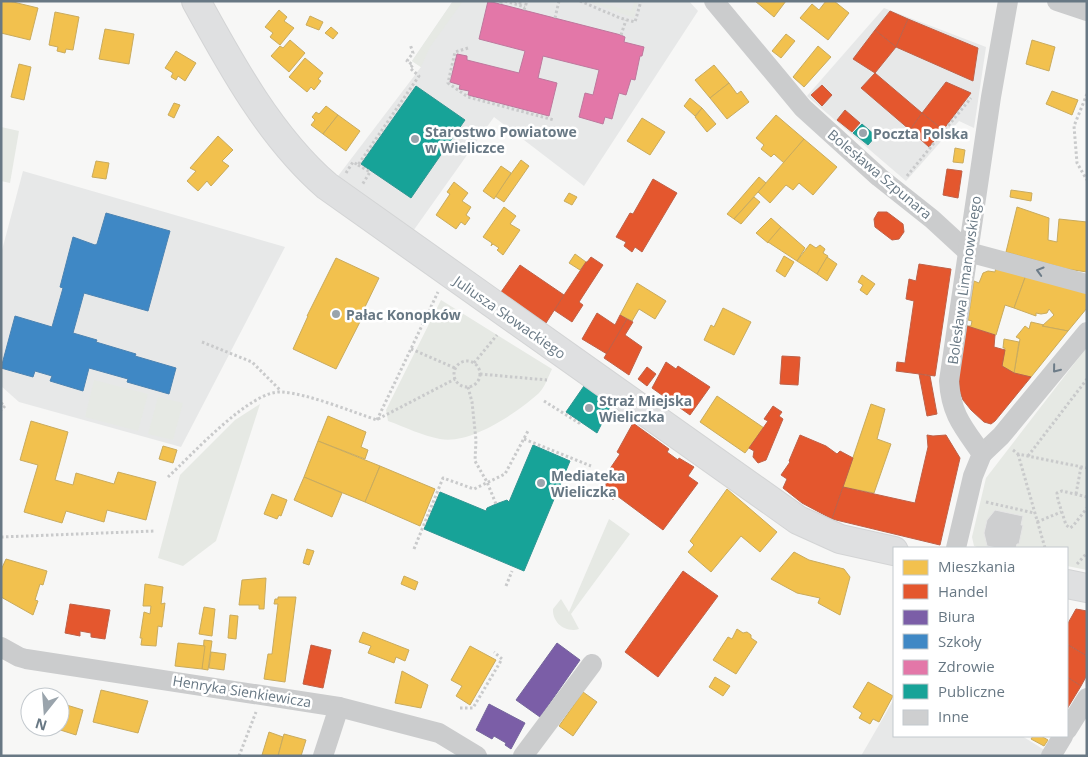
<svg xmlns="http://www.w3.org/2000/svg" width="1088" height="757" viewBox="0 0 1088 757" font-family="'Open Sans',sans-serif">
<style>
.built{fill:#e7e8e8}
.green{fill:#e6e9e4}
.homes{fill:#f2c14e;stroke:#c9ab5e}
.shops{fill:#e4572e;stroke:#bf6148}
.offices{fill:#7b5ea7;stroke:#75669c}
.schools{fill:#3f88c5;stroke:#4b83b2}
.health{fill:#e377a8;stroke:#be779d}
.public{fill:#17a398;stroke:#2f9692}
.building{fill:#cecfd0;stroke:#e6e6e6}
.lines{fill:none;stroke-linecap:round;stroke-linejoin:round}
.secondary-casing{stroke:#d3d4d5;stroke-width:30}
.path{stroke:#c9cacb;stroke-width:3;stroke-dasharray:2.5 2.5;stroke-linecap:butt}
.street{stroke:#cbcccd;stroke-width:20}
.secondary{stroke:#dfe0e1;stroke-width:28}
.oneway{stroke:#6d7c88}
.poi-dot{fill:#9aa4ac;stroke:#fff;stroke-width:2}
.labels{text-anchor:middle;dominant-baseline:central;stroke-width:5;stroke-linejoin:round;paint-order:stroke}
.poi-label{font-size:14px;font-weight:bold;fill:#687884;stroke:#fff;text-anchor:start}
.street-label{font-size:14px;fill:#687884;stroke:#fff}
</style>
<rect width="100%" height="100%" fill="#f7f7f6"/>
<g class="built">
<path d="M 453,1 L 689,1 L 698,11 L 584,186 L 494,117 L 411,234 L 335,180 L 421,67 L 412,61 Z"/>
<path d="M 884,8 L 986,47 L 974,128 L 959,121 L 906,181 L 807,96 Z"/>
<path d="M 23,171 L 285,247 L 181,447 L 19,402 L 1,386 L 1,254 Z"/>
<path d="M 894,699 L 894,736 L 1022,736 L 1046,751 L 1042,756 L 861,756 Z"/>
</g>
<g class="green">
<path d="M 453,1 L 463,1 L 430,47 L 421,67 L 412,61 Z"/>
<path d="M 586,1 L 594,1 L 631,11 L 635,1 L 638,1 L 634,18 Z"/>
<path d="M 1,127 L 19,131 L 10,183 L 1,181 Z"/>
<path d="M 441,300 L 552,369 C 548,377 545,387 539,393 C 517,413 470,445 440,439 C 423,436 405,427 388,421 L 386,410 Z"/>
<path d="M 1087,347 L 1087,570 L 1067,566 L 1067,548 L 980,548 L 974,546 L 972,537 L 986,478 Z"/>
<path d="M 94,380 L 148,394 L 138,431 L 85,417 Z"/>
<path d="M 158,397 L 183,403 L 173,440 L 148,434 Z"/>
<path d="M 260,404 L 216,541 L 183,566 L 158,558 L 180,475 L 235,420 Z"/>
<path d="M 609,519 L 630,534 L 571,614 L 579,629 C 566,633 552,623 553,609 L 561,599 L 569,612 Z"/>
</g>
<g class="homes">
<path d="M 1,1 L 9,1 L 38,8 L 30,40 L 1,33 Z"/>
<path d="M 755,1 L 786,1 L 774,17 Z"/>
<path d="M 826,1 L 834,1 L 849,13 L 828,40 L 800,18 L 812,4 L 819,10 Z"/>
<path d="M 279,10 L 287,17 L 284,21 L 294,28 L 280,45 L 270,37 L 273,33 L 265,27 Z"/>
<path d="M 55,12 L 79,17 L 73,50 L 66,49 L 65,53 L 57,51 L 58,47 L 49,45 Z"/>
<path d="M 310,16 L 323,22 L 319,30 L 306,25 Z"/>
<path d="M 331,27 L 338,33 L 333,39 L 325,33 Z"/>
<path d="M 105,29 L 134,34 L 129,64 L 99,59 Z"/>
<path d="M 786,34 L 795,41 L 781,58 L 772,51 Z"/>
<path d="M 290,40 L 305,53 L 289,72 L 271,56 L 280,46 L 283,48 Z"/>
<path d="M 1032,40 L 1055,47 L 1049,71 L 1026,64 Z"/>
<path d="M 818,46 L 831,57 L 804,87 L 793,77 Z"/>
<path d="M 176,51 L 196,63 L 185,81 L 178,76 L 176,80 L 171,77 L 173,73 L 165,68 Z"/>
<path d="M 305,58 L 323,73 L 318,79 L 321,81 L 314,90 L 311,87 L 307,92 L 289,77 Z"/>
<path d="M 19,64 L 31,67 L 24,100 L 11,97 Z"/>
<path d="M 714,65 L 729,83 L 710,98 L 695,80 Z"/>
<path d="M 729,83 L 737,94 L 741,91 L 749,102 L 727,119 L 710,98 Z"/>
<path d="M 1052,91 L 1078,100 L 1072,115 L 1046,104 Z"/>
<path d="M 690,98 L 702,108 L 695,116 L 684,106 Z"/>
<path d="M 174,103 L 180,105 L 174,118 L 168,115 Z"/>
<path d="M 326,106 L 338,115 L 323,134 L 311,125 L 315,120 L 312,117 L 316,112 L 319,114 Z"/>
<path d="M 702,108 L 716,124 L 707,132 L 695,117 Z"/>
<path d="M 338,115 L 360,131 L 346,151 L 323,134 Z"/>
<path d="M 776,115 L 804,139 L 784,163 L 774,154 L 771,157 L 761,149 L 764,145 L 756,138 Z"/>
<path d="M 642,118 L 665,132 L 650,155 L 627,141 Z"/>
<path d="M 218,136 L 233,150 L 222,161 L 229,166 L 211,186 L 207,181 L 198,191 L 187,181 L 196,171 L 190,168 Z"/>
<path d="M 804,139 L 837,167 L 813,195 L 799,183 L 793,190 L 786,185 L 770,203 L 758,192 Z"/>
<path d="M 955,148 L 965,150 L 963,163 L 953,162 Z"/>
<path d="M 521,160 L 529,166 L 504,202 L 495,196 Z"/>
<path d="M 96,161 L 109,163 L 106,179 L 92,177 Z"/>
<path d="M 501,166 L 511,173 L 494,199 L 483,191 Z"/>
<path d="M 759,177 L 766,183 L 734,219 L 727,214 Z"/>
<path d="M 454,182 L 468,193 L 462,201 L 471,207 L 466,215 L 470,218 L 465,225 L 461,222 L 456,229 L 436,215 L 450,194 L 447,192 Z"/>
<path d="M 1011,190 L 1032,193 L 1031,201 L 1010,197 Z"/>
<path d="M 569,193 L 577,197 L 572,205 L 564,201 Z"/>
<path d="M 754,197 L 760,202 L 741,224 L 734,219 Z"/>
<path d="M 504,207 L 516,216 L 510,224 L 520,230 L 503,255 L 497,250 L 499,248 L 493,244 L 491,246 L 492,243 L 483,237 Z"/>
<path d="M 1017,207 L 1049,218 L 1048,240 L 1057,242 L 1059,219 L 1087,222 L 1087,272 L 1067,269 L 1006,252 Z"/>
<path d="M 771,218 L 781,227 L 768,243 L 756,233 Z"/>
<path d="M 781,227 L 805,248 L 797,261 L 768,242 Z"/>
<path d="M 810,244 L 816,248 L 820,245 L 825,249 L 823,253 L 828,256 L 817,274 L 797,261 Z"/>
<path d="M 575,254 L 586,262 L 580,270 L 569,263 Z"/>
<path d="M 784,256 L 794,262 L 785,277 L 776,271 Z"/>
<path d="M 827,257 L 837,264 L 827,281 L 817,274 Z"/>
<path d="M 336,258 L 379,278 L 363,311 L 365,312 L 336,369 L 293,349 L 308,316 L 307,316 Z"/>
<path d="M 996,267 L 1026,275 L 1014,308 L 1005,305 L 996,335 L 967,326 L 971,326 L 972,321 L 968,320 L 974,281 L 979,283 L 983,273 L 988,271 L 995,272 Z"/>
<path d="M 862,275 L 875,284 L 867,295 L 860,290 L 863,285 L 858,282 Z"/>
<path d="M 1026,275 L 1087,292 L 1087,308 L 1068,331 L 1042,326 L 1054,315 L 1049,309 L 1047,313 L 1041,314 L 1036,313 L 1036,316 L 1014,308 Z"/>
<path d="M 637,283 L 666,301 L 655,319 L 639,309 L 632,321 L 620,315 Z"/>
<path d="M 723,308 L 751,322 L 734,355 L 704,340 L 711,325 L 714,327 Z"/>
<path d="M 1031,322 L 1044,325 L 1042,326 L 1068,331 L 1031,377 L 1014,373 L 1020,339 L 1016,337 L 1025,326 L 1029,329 Z"/>
<path d="M 1004,339 L 1019,342 L 1014,373 L 1002,366 L 1005,348 L 1003,348 Z"/>
<path d="M 717,396 L 764,428 L 745,453 L 700,422 Z"/>
<path d="M 871,404 L 885,409 L 877,439 L 891,444 L 874,493 L 843,487 Z"/>
<path d="M 328,416 L 366,432 L 361,447 L 368,450 L 365,459 L 318,441 Z"/>
<path d="M 31,421 L 68,432 L 55,480 L 73,485 L 76,473 L 114,484 L 118,472 L 156,482 L 146,520 L 107,510 L 104,522 L 66,511 L 62,523 L 24,512 L 38,465 L 20,460 Z"/>
<path d="M 318,441 L 380,466 L 365,502 L 304,477 Z"/>
<path d="M 163,446 L 177,450 L 173,463 L 159,459 Z"/>
<path d="M 380,466 L 435,489 L 420,526 L 365,502 Z"/>
<path d="M 304,477 L 342,493 L 332,517 L 294,500 Z"/>
<path d="M 727,489 L 777,532 L 760,552 L 741,536 L 711,572 L 688,552 L 694,545 L 690,541 Z"/>
<path d="M 272,494 L 287,500 L 281,516 L 279,515 L 277,519 L 264,514 Z"/>
<path d="M 307,549 L 314,551 L 309,565 L 303,563 Z"/>
<path d="M 794,552 L 809,560 L 844,569 L 850,577 L 840,615 L 818,603 L 820,598 L 797,593 L 771,579 Z"/>
<path d="M 6,559 L 47,571 L 43,585 L 40,584 L 35,600 L 38,601 L 33,615 L 1,597 L 1,570 Z"/>
<path d="M 404,576 L 418,582 L 415,590 L 401,584 Z"/>
<path d="M 266,578 L 264,609 L 259,609 L 259,605 L 239,605 L 242,580 Z"/>
<path d="M 145,584 L 163,587 L 161,604 L 165,603 L 162,627 L 158,626 L 156,646 L 141,645 L 142,638 L 140,638 L 144,612 L 150,614 L 151,606 L 143,606 Z"/>
<path d="M 278,597 L 296,597 L 285,682 L 264,679 L 268,654 L 272,654 L 278,604 L 274,604 L 275,599 L 278,599 Z"/>
<path d="M 204,607 L 215,609 L 212,636 L 199,634 Z"/>
<path d="M 230,615 L 238,616 L 236,639 L 228,638 Z"/>
<path d="M 737,629 L 743,633 L 747,632 L 751,635 L 751,638 L 757,642 L 736,674 L 713,660 L 728,637 L 732,639 Z"/>
<path d="M 363,632 L 409,650 L 405,661 L 396,657 L 394,663 L 368,653 L 371,646 L 359,642 Z"/>
<path d="M 204,640 L 212,641 L 208,670 L 202,669 Z"/>
<path d="M 178,643 L 205,646 L 202,669 L 175,666 Z"/>
<path d="M 470,646 L 496,660 L 470,705 L 456,696 L 462,686 L 451,680 Z"/>
<path d="M 211,652 L 226,654 L 224,670 L 209,668 Z"/>
<path d="M 402,671 L 428,685 L 421,708 L 395,703 Z"/>
<path d="M 715,677 L 730,686 L 723,696 L 709,687 Z"/>
<path d="M 868,682 L 893,696 L 879,722 L 873,719 L 870,724 L 859,718 L 862,713 L 853,707 Z"/>
<path d="M 101,690 L 148,701 L 138,733 L 93,722 Z"/>
<path d="M 583,692 L 597,702 L 573,736 L 559,726 Z"/>
<path d="M 60,703 L 83,710 L 76,735 L 51,727 L 60,727 Z"/>
<path d="M 269,732 L 283,737 L 278,756 L 262,755 Z"/>
<path d="M 284,734 L 306,740 L 301,756 L 278,756 Z"/>
<path d="M 1033,736 L 1041,736 L 1048,740 L 1044,746 L 1031,739 Z"/>
</g>
<g class="shops">
<path d="M 890,11 L 908,19 L 896,47 L 875,30 Z"/>
<path d="M 908,19 L 978,48 L 973,81 L 896,47 Z"/>
<path d="M 875,30 L 896,47 L 875,73 L 853,59 Z"/>
<path d="M 875,73 L 922,113 L 910,130 L 861,88 Z"/>
<path d="M 946,82 L 971,93 L 943,130 L 922,113 Z"/>
<path d="M 822,85 L 832,95 L 822,106 L 811,95 Z"/>
<path d="M 845,110 L 860,123 L 852,132 L 837,120 Z"/>
<path d="M 922,113 L 943,130 L 929,147 L 910,130 Z"/>
<path d="M 947,169 L 962,171 L 958,198 L 943,195 Z"/>
<path d="M 653,179 L 677,193 L 642,252 L 635,247 L 632,252 L 624,246 L 626,242 L 616,237 L 630,213 L 633,214 Z"/>
<path d="M 878,212 L 887,212 L 903,224 L 904,232 L 899,239 L 892,240 L 875,227 L 874,219 Z"/>
<path d="M 591,257 L 603,265 L 579,302 L 583,305 L 572,322 L 554,310 L 586,262 L 587,262 Z"/>
<path d="M 919,264 L 951,269 L 935,376 L 896,371 L 897,362 L 905,363 L 914,301 L 906,299 L 909,279 L 916,281 Z"/>
<path d="M 520,265 L 564,295 L 546,323 L 501,292 Z"/>
<path d="M 597,313 L 615,325 L 620,315 L 627,319 L 607,354 L 582,339 Z"/>
<path d="M 627,319 L 633,322 L 625,335 L 642,347 L 629,375 L 604,358 Z"/>
<path d="M 967,326 L 995,335 L 994,347 L 1005,350 L 1002,366 L 1014,373 L 1031,377 L 995,421 L 991,424 L 984,422 L 971,410 L 963,400 L 960,392 L 959,376 Z"/>
<path d="M 782,356 L 800,357 L 798,385 L 780,384 Z"/>
<path d="M 666,362 L 676,369 L 678,366 L 710,387 L 690,415 L 652,388 Z"/>
<path d="M 647,367 L 656,374 L 647,386 L 638,379 Z"/>
<path d="M 919,374 L 930,376 L 937,414 L 927,416 Z"/>
<path d="M 773,406 L 782,412 L 779,416 L 783,419 L 766,460 L 758,463 L 753,457 L 754,451 L 749,448 L 768,421 L 764,419 Z"/>
<path d="M 633,423 L 669,449 L 667,452 L 678,460 L 679,458 L 694,467 L 688,476 L 698,483 L 663,530 L 616,495 L 613,500 L 606,489 L 606,480 L 608,474 L 607,473 L 620,454 L 617,452 Z"/>
<path d="M 800,435 L 826,446 L 837,454 L 840,451 L 853,458 L 832,519 L 802,503 L 783,488 L 787,479 L 781,475 L 790,462 L 789,461 Z"/>
<path d="M 927,435 L 933,436 L 946,435 L 960,458 L 940,545 L 832,519 L 843,487 L 915,503 L 928,447 Z"/>
<path d="M 683,571 L 718,596 L 658,677 L 625,652 Z"/>
<path d="M 70,604 L 110,610 L 105,639 L 91,637 L 91,633 L 80,631 L 80,636 L 65,633 Z"/>
<path d="M 1076,609 L 1087,611 L 1087,656 L 1067,644 L 1067,625 Z"/>
<path d="M 311,645 L 331,650 L 323,688 L 303,684 Z"/>
<path d="M 1068,645 L 1087,656 L 1087,675 L 1081,686 L 1067,677 Z"/>
<path d="M 1067,677 L 1081,686 L 1067,709 Z"/>
</g>
<g class="offices">
<path d="M 557,643 L 580,660 L 540,717 L 516,700 Z"/>
<path d="M 489,704 L 525,723 L 511,749 L 505,745 L 506,743 L 494,736 L 492,739 L 476,730 Z"/>
</g>
<path class="schools" d="M 106,213 L 170,231 L 148,311 L 84,293 L 73,333 L 97,340 L 96,342 L 136,354 L 135,356 L 176,368 L 169,394 L 127,382 L 128,379 L 89,368 L 83,391 L 50,381 L 52,376 L 35,371 L 33,377 L 1,368 L 15,316 L 52,327 L 63,288 L 60,287 L 73,237 L 95,245 L 97,244 Z"/>
<path class="health" d="M 488,1 L 621,35 L 625,37 L 624,42 L 644,47 L 642,56 L 640,56 L 635,80 L 631,79 L 626,95 L 619,93 L 612,119 L 605,117 L 603,124 L 579,117 L 585,93 L 593,95 L 599,70 L 543,56 L 538,78 L 557,83 L 549,116 L 468,95 L 469,91 L 459,89 L 460,85 L 450,82 L 457,54 L 467,56 L 467,60 L 519,73 L 525,51 L 479,39 Z"/>
<g class="public">
<path d="M 416,86 L 465,120 L 411,198 L 361,164 Z"/>
<path d="M 862,124 L 876,136 L 868,145 L 853,133 Z"/>
<path d="M 584,386 L 611,405 L 597,433 L 566,412 Z"/>
<path d="M 533,445 L 570,461 L 524,571 L 424,529 L 440,492 L 486,511 L 487,508 L 496,504 L 507,500 L 509,502 Z"/>
</g>
<path class="building" d="M 995,510 L 1023,516 L 1021,525 L 1023,525 L 1019,544 L 1017,544 L 1016,548 L 997,548 L 987,546 L 984,533 L 987,520 Z"/>
<g class="lines">
<g class="secondary-casing">
<g id="secondary">
<path d="M 196,1 C 231,65 271,138 327,186 L 798,520 L 840,539 L 894,551"/>
<path d="M 1067,584 L 1087,588"/>
</g>
</g>
<g class="path">
<path d="M 505,1 L 525,7"/>
<path d="M 514,1 L 520,3 L 521,1"/>
<path d="M 580,1 L 620,18 L 635,22 L 641,1"/>
<path d="M 501,4 L 501,1"/>
<path d="M 524,10 L 527,1"/>
<path d="M 555,18 L 559,1"/>
<path d="M 621,35 L 626,20"/>
<path d="M 468,48 L 455,52 L 448,83 L 468,97 L 554,120"/>
<path d="M 1087,94 L 1074,126 L 1077,163 L 1087,180"/>
<path d="M 358,165 L 370,172 L 362,185"/>
<path d="M 346,173 L 353,162 L 358,165 L 419,76 L 410,68 L 413,65 L 407,61 L 413,53 L 410,44"/>
<path d="M 907,176 L 971,98"/>
<path d="M 202,342 L 252,362 L 281,391"/>
<path d="M 411,349 L 455,368"/>
<circle cx="467" cy="374" r="13"/>
<path d="M 474,363 L 497,335"/>
<path d="M 480,374 L 547,380"/>
<path d="M 468,387 L 472,402 L 476,440 L 475,461 L 487,482 L 496,504"/>
<path d="M 544,401 L 579,423 L 580,422"/>
<path d="M 1,403 L 5,406 L 1,410"/>
<path d="M 378,419 L 455,379"/>
<path d="M 377,420 L 438,292"/>
<path d="M 524,439 L 591,466"/>
<path d="M 1013,450 L 1018,454 L 1087,468"/>
<path d="M 1018,454 L 1045,548"/>
<path d="M 1028,456 L 1087,379"/>
<path d="M 168,477 C 191,456 251,389 282,392 C 309,394 350,411 377,420"/>
<path d="M 1076,494 L 1081,467"/>
<path d="M 1087,497 L 1062,491 L 1057,493 L 1058,500 L 1066,525 L 1070,528 L 1073,526 L 1087,508"/>
<path d="M 986,502 L 1034,513"/>
<path d="M 1037,522 L 1061,512"/>
<path d="M 1,537 L 155,531"/>
<path d="M 414,549 L 443,478 L 474,489 L 505,474 L 529,429"/>
<path d="M 1077,564 L 1087,553"/>
<path d="M 506,586 L 512,571"/>
<path d="M 460,708 L 473,708 L 502,659 L 494,652"/>
<path d="M 239,756 L 256,712"/>
</g>
<g class="street">
<path d="M 714,1 L 803,108 L 879,177 L 932,219 L 968,252 L 1087,284"/>
<path d="M 1057,1 L 1087,11"/>
<path d="M 982,454 L 1001,436 L 1087,332"/>
<path d="M 956,548 L 973,476 L 982,454 C 964,428 951,415 949,381 L 991,97 L 1008,1"/>
<path d="M 1,647 L 19,657 L 26,659 L 339,707 L 439,733 L 477,756"/>
<path d="M 1067,730 L 1087,698"/>
<path d="M 323,756 L 339,707"/>
<path d="M 523,756 L 592,664"/>
<path d="M 1051,756 L 1063,736"/>
</g>
<use href="#secondary" class="secondary"/>
</g>
<defs><path id="oneway-chevron" d="M-2-3.5L2.5 0L-2 3.5" fill="none" stroke-width="1.6" stroke-linecap="round" stroke-linejoin="round" transform="scale(1.25)"/></defs>
<g class="oneway">
<use href="#oneway-chevron" transform="translate(1040 271) rotate(-164)"/>
<use href="#oneway-chevron" transform="translate(1056 369) rotate(129)"/>
</g>
<g class="poi-dot">
<circle cx="863" cy="133" r="5"/>
<circle cx="415" cy="139" r="5"/>
<circle cx="336" cy="314" r="5"/>
<circle cx="589" cy="408" r="5"/>
<circle cx="541" cy="483" r="5"/>
</g>
<g class="labels">
<g class="poi-label">
<text x="425" y="131">Starostwo Powiatowe<tspan x="425" dy="16">w Wieliczce</tspan></text>
<text x="873" y="133">Poczta Polska</text>
<text x="346" y="314">Pałac Konopków</text>
<text x="599" y="400">Straż Miejska<tspan x="599" dy="16">Wieliczka</tspan></text>
<text x="551" y="475">Mediateka<tspan x="551" dy="16">Wieliczka</tspan></text>
</g>
<g class="street-label">
<text transform="translate(880 174) rotate(40)">Bolesława Szpunara</text>
<text transform="translate(964 280) rotate(-82)">Bolesława Limanowskiego</text>
<text transform="translate(510 317) rotate(35)">Juliusza Słowackiego</text>
<text transform="translate(242 691) rotate(9)">Henryka Sienkiewicza</text>
</g>
</g>
<rect width="1088" height="757" fill="none" stroke="#687884" stroke-width="5"/>
<rect x="893" y="547" width="175" height="190" fill="#ffffff" stroke="#c3c9ce"/>
<rect x="903" y="560" width="25" height="15" fill="#f2c14e" stroke="#c3c9ce"/>
<text x="938" y="572" font-size="15" fill="#687884">Mieszkania</text>
<rect x="903" y="584" width="25" height="15" fill="#e4572e" stroke="#c3c9ce"/>
<text x="938" y="597" font-size="15" fill="#687884">Handel</text>
<rect x="903" y="610" width="25" height="15" fill="#7b5ea7" stroke="#c3c9ce"/>
<text x="938" y="622" font-size="15" fill="#687884">Biura</text>
<rect x="903" y="634" width="25" height="15" fill="#3f88c5" stroke="#c3c9ce"/>
<text x="938" y="647" font-size="15" fill="#687884">Szkoły</text>
<rect x="903" y="660" width="25" height="15" fill="#e377a8" stroke="#c3c9ce"/>
<text x="938" y="672" font-size="15" fill="#687884">Zdrowie</text>
<rect x="903" y="684" width="25" height="15" fill="#17a398" stroke="#c3c9ce"/>
<text x="938" y="697" font-size="15" fill="#687884">Publiczne</text>
<rect x="903" y="710" width="25" height="15" fill="#cecfd0" stroke="#c3c9ce"/>
<text x="938" y="722" font-size="15" fill="#687884">Inne</text>
<g transform="translate(45 712) rotate(197)"><circle r="24" fill="#ffffff" stroke="#c3c9ce"/>
<path d="M0-4L9 19L0 12L-9 19Z" fill="#9aa4ac"/>
<text y="-8" font-size="14" font-weight="bold" text-anchor="middle" fill="#687884">N</text>
</g>
</svg>
